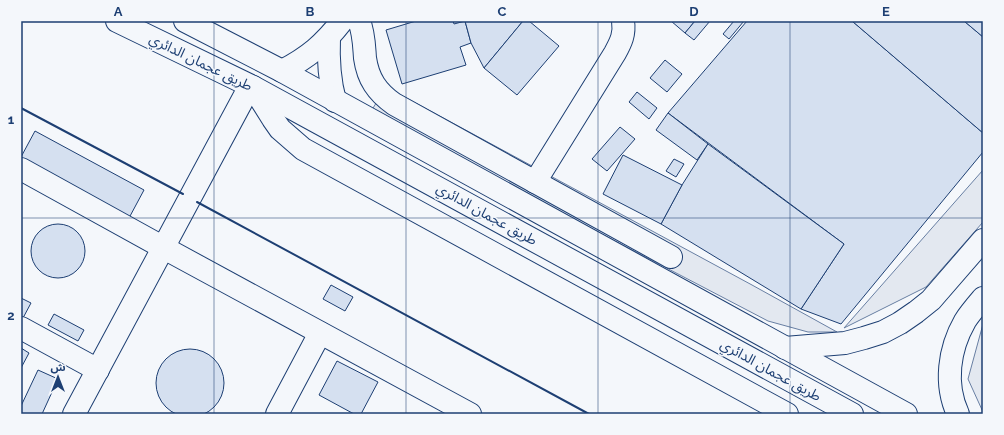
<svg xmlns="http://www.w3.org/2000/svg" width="1004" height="435" viewBox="0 0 1004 435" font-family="Raleway,'Noto Sans Arabic',sans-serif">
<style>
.parking{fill:#e3e8f0;stroke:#687fa3}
.building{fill:#d5e0f0;stroke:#1d3f73}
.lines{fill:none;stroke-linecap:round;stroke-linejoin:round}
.minor-casing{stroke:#1d3f73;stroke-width:24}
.major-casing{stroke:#1d3f73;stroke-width:24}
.minor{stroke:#f4f7fb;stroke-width:22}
.major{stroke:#f4f7fb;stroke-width:22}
.wall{stroke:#1d3f73;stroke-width:2}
.grid{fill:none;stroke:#1d3f73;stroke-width:1;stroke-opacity:0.55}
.labels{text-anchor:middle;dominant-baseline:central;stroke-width:3;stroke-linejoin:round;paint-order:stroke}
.street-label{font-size:14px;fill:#1d3f73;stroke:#f4f7fb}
.neatline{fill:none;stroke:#1d3f73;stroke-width:1.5}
.grid-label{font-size:13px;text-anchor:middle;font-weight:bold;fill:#1d3f73}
</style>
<rect width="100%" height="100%" fill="#f4f7fb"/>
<g class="parking">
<path d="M 386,87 L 752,285 L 837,332 L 808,332 L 768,321 L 370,113 Z"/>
<path d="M 983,170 L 983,222 L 926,287 L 844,328 Z"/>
<path d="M 983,324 L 983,412 L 968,379 Z"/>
</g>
<g class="building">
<path d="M 416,21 L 453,21 L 454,24 L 465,21 L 471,43 L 460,47 L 466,65 L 402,84 L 386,30 Z"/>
<path d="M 465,21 L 523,21 L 484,68 L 471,43 Z"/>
<path d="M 523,21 L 529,21 L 559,46 L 517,95 L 484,68 Z"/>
<path d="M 671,21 L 695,21 L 685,33 Z"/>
<path d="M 695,21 L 710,21 L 694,40 L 685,33 Z"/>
<path d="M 734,21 L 744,21 L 729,39 L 723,34 Z"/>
<path d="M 747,21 L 852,21 L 983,133 L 983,152 L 841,324 L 801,309 L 844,244 L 668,113 Z"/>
<path d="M 852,21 L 964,21 L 983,37 L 983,133 Z"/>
<path d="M 964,21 L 983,21 L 983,37 Z"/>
<path d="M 665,60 L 682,74 L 667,92 L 650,78 Z"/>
<path d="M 637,92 L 657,108 L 649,119 L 629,102 Z"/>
<path d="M 668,113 L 708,144 L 697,160 L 656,130 Z"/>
<path d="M 620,127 L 635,139 L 607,171 L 592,159 Z"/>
<path d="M 35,131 L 144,190 L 129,218 L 21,161 L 21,157 Z"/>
<path d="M 708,144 L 844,244 L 801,309 L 661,224 L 682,185 Z"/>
<path d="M 623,155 L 682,185 L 661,224 L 603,194 Z"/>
<path d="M 674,159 L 684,164 L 676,177 L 666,171 Z"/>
<circle cx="58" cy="251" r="27"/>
<path d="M 331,285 L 353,297 L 345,311 L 323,299 Z"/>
<path d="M 21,298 L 31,303 L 23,318 L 21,317 Z"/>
<path d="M 54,314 L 84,330 L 78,341 L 48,325 Z"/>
<path d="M 21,348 L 29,353 L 21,368 Z"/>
<circle cx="190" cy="383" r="34"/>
<path d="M 337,361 L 378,382 L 361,414 L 354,414 L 319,395 Z"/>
<path d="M 38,370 L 58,379 L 42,414 L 21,414 L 21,406 Z"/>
</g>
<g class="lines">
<g class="minor-casing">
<g id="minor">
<path d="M 359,21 C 364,33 364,45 365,58 C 368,79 377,92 394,104 L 671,257"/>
<path d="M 329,37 C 328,60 329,79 335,101"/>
<path d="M 282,71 C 309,57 324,44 342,21"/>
<path d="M 253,87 L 273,119 L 280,129 L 303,149 L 787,414"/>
<path d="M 21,169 L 164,248 L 470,414"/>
<path d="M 535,182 L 615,53 C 621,42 625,34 623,21"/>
<path d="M 21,328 L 98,370"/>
<path d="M 74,414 L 250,86"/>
<path d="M 277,414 L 320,333"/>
</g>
</g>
<g class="major-casing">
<g id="major">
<path d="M 117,21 L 253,87 L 852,414"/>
<path d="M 185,21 L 282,71 L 906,414"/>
<path d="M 785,348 L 845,343 L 864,338 L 883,332 L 900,323 L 916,312 L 931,300 L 983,240"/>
<path d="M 958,414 C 944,384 949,349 965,321 C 970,313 977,305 983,298"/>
</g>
</g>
<use href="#minor" class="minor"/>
<use href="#major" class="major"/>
<g class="wall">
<path d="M 21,108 L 183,194"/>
<path d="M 197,202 L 589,414"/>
</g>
</g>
<path class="grid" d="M 214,21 L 214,414M 406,21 L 406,414M 598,21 L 598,414M 790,21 L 790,414M 21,218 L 983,218"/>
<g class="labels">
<g class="street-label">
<text transform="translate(201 62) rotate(26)">طريق عجمان الدائري</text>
<text transform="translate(487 214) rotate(29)">طريق عجمان الدائري</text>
<text transform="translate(771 370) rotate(29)">طريق عجمان الدائري</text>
</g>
</g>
<rect width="1004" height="435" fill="none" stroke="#f4f7fb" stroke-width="44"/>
<g transform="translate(58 377)" stroke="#f4f7fb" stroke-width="3" paint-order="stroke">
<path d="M0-3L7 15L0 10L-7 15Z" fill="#1d3f73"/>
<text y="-6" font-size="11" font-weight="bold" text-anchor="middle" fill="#1d3f73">ش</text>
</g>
<rect x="22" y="22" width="960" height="391" class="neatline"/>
<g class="grid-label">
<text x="118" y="16">A</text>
<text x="310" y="16">B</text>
<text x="502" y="16">C</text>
<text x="694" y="16">D</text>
<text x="886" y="16">E</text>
<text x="11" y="124">1</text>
<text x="11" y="320">2</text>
</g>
</svg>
